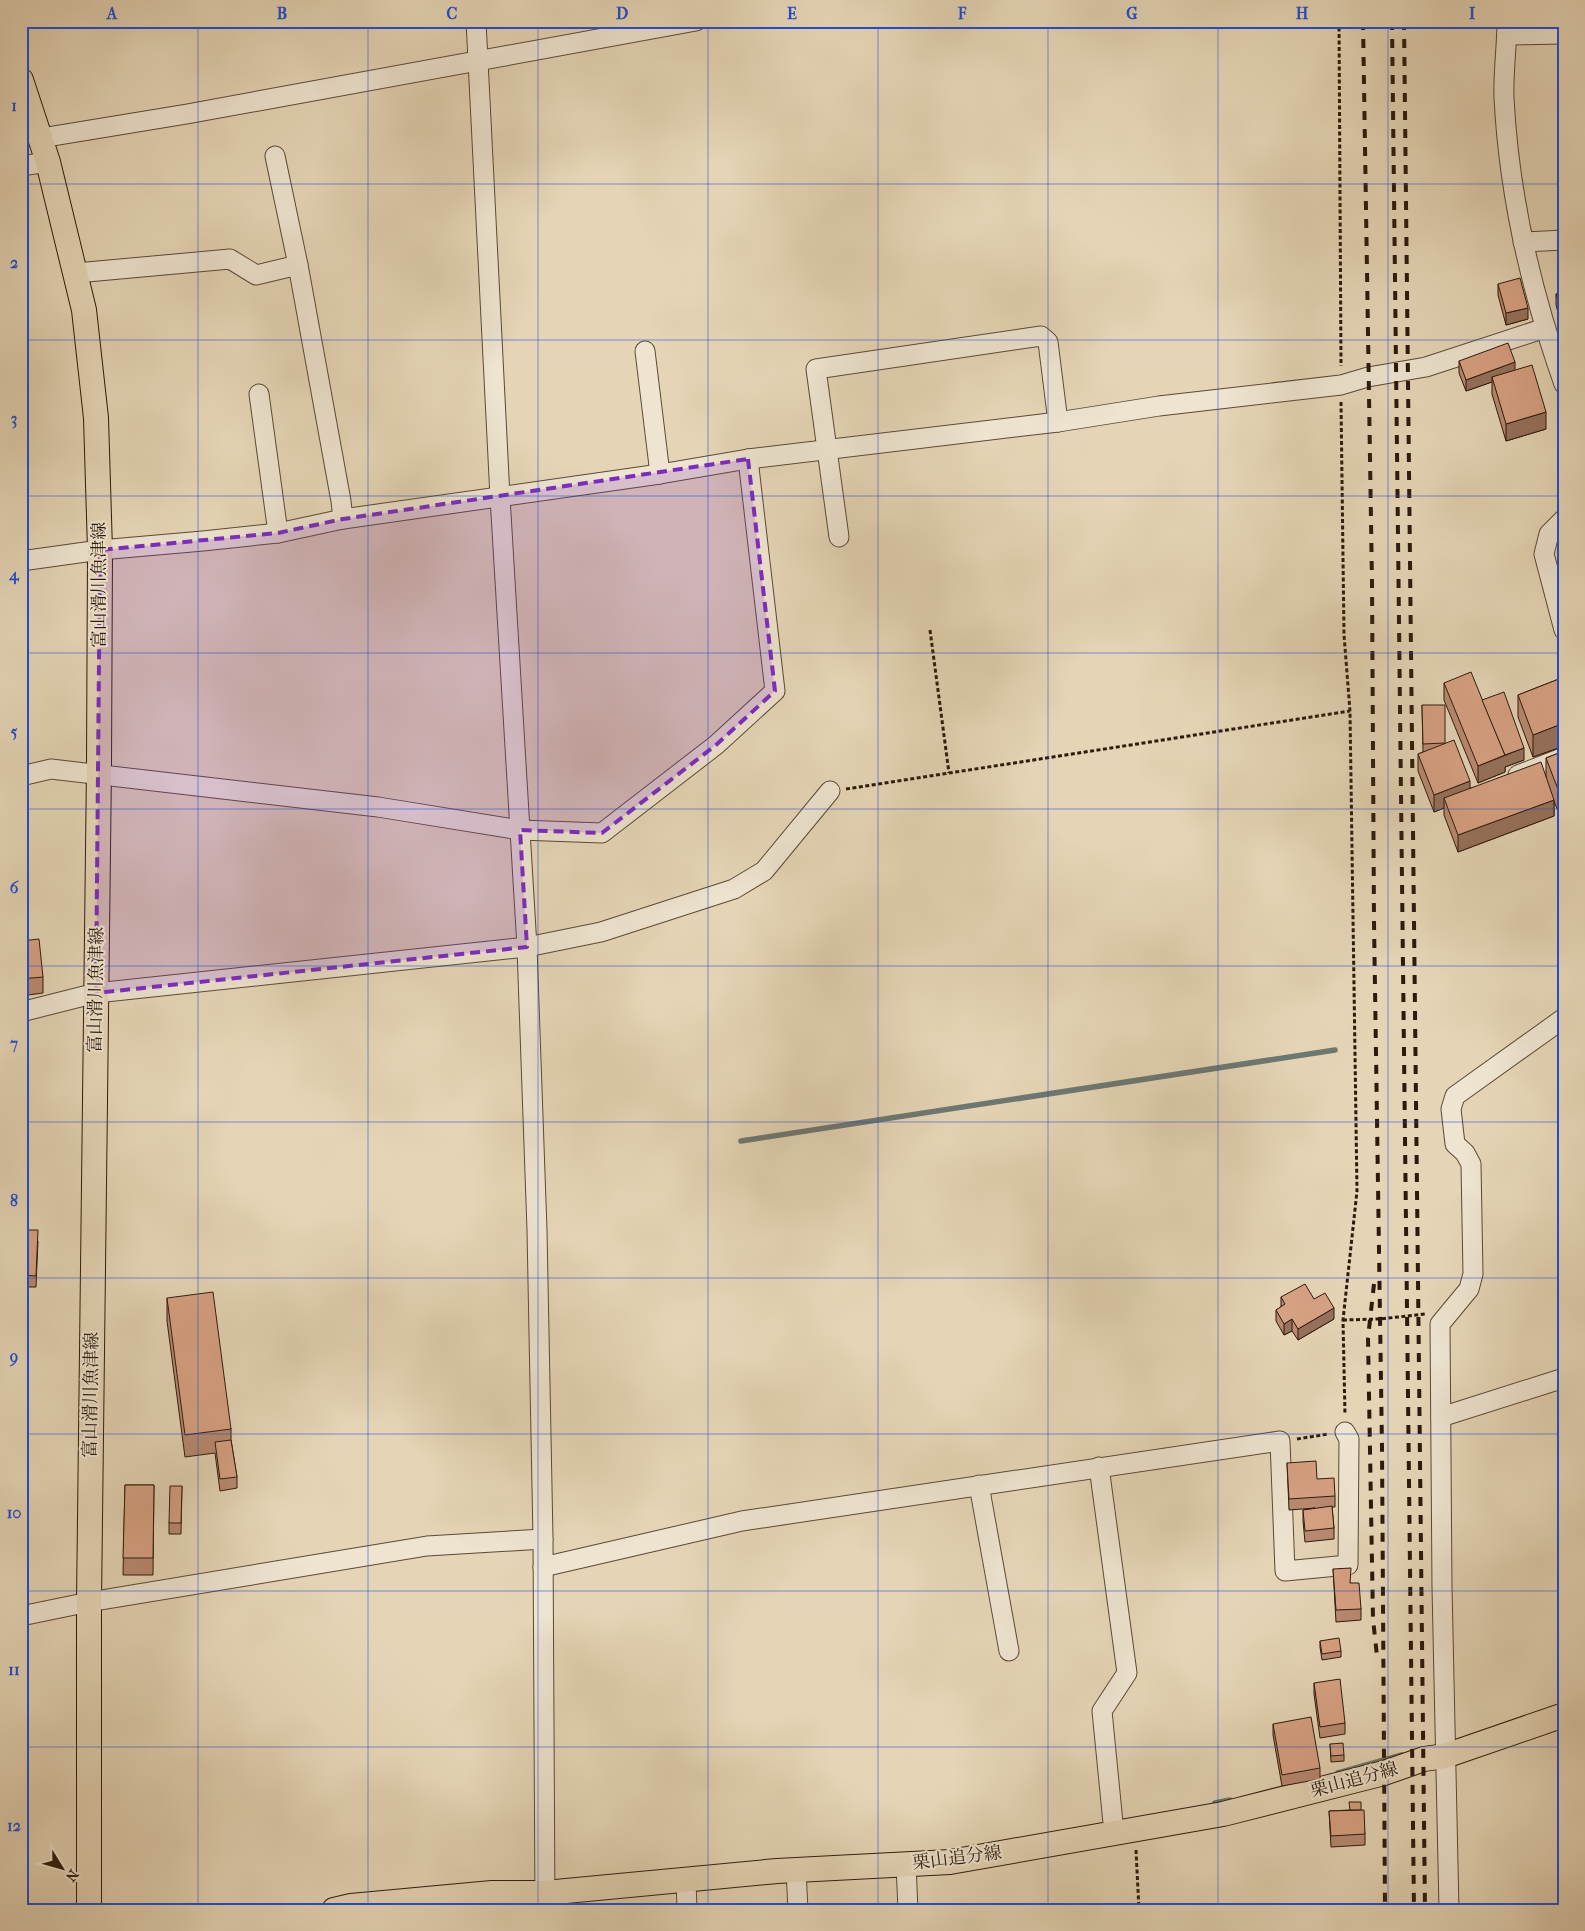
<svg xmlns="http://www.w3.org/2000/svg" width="1585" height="1931" viewBox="0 0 1585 1931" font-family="'IM FELL French Canon','Noto Serif JP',serif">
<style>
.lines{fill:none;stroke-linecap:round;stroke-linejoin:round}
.stream{stroke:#6d7872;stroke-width:5.5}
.minor-casing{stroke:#5b4936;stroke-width:21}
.major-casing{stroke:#2d1a0c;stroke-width:26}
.path{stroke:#2d1a0c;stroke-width:3;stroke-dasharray:4 2.5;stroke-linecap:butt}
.minor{stroke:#eee4d0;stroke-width:19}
.major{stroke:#e5d5b6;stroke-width:24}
.rail{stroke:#2d1a0c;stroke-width:4;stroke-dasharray:9 9;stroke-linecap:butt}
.wall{fill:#b98a71;stroke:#2d1a0c}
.shaded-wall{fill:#96715c;stroke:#2d1a0c}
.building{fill:#d7a183;stroke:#2d1a0c}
.marked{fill:#7b2cbf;fill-opacity:0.2;stroke:#7b2cbf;stroke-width:4;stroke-dasharray:10 6;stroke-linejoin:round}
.grid{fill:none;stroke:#1d4ed8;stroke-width:1;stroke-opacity:0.55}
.labels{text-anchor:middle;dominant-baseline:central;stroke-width:4;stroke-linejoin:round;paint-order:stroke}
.street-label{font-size:18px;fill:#2d1a0c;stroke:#eee4d0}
.neatline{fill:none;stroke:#1d4ed8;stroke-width:2}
.grid-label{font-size:16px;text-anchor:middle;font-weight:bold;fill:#1d4ed8}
</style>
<rect width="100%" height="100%" fill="#e5d5b6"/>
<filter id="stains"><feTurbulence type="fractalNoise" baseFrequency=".004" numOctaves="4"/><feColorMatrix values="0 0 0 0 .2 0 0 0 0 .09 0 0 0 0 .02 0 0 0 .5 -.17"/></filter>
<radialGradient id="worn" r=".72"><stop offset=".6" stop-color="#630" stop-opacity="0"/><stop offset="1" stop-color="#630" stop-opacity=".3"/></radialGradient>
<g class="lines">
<g class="stream">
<path d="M 741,1141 L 1335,1050"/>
<path d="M 1338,1773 L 1402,1755"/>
<path d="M 1215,1803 L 1230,1800"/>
</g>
<g class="minor-casing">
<g id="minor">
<path d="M 476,21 L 500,497 L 527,947 L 537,1230 L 543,1539 L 545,1910"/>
<path d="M 1507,21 C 1507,47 1503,72 1504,98 C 1509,196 1531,291 1564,384"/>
<path d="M 1507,35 L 1564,34"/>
<path d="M 41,138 L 187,114 L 696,21"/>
<path d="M 21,166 L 48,162"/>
<path d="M 1523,242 L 1564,240"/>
<path d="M 298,265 L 341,501 L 343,519"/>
<path d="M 76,273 L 230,259 L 256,275 L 298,265 L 275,156"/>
<path d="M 645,351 L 660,474"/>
<path d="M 259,394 L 278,533"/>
<path d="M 1564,519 L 1549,534 L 1544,554 L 1564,630"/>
<path d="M 839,537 L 816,369 L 1041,336 L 1048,342 L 1058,422"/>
<path d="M 21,561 L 100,550 L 203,541 L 278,533 L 343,519 L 660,474 L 748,459 L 1058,422 L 1159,406 L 1341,385 L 1368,377 L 1426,367 L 1545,328"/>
<path d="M 1518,775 L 1564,757"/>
<path d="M 21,776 L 51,769 L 378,807 L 520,830 L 602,833 L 716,745 L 775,691 L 748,459"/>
<path d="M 21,1012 L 96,993 L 527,947 L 601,932 L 734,889 L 764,871 L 830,791"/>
<path d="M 1441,1417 L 1564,1378"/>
<path d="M 1099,1467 L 1127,1673 L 1102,1711 L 1114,1833"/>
<path d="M 979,1485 L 1009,1651"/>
<path d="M 543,1567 L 742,1521 L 1280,1441 L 1285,1571 L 1348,1565 L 1349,1439 L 1345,1432"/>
<path d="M 21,1616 L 89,1602 L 427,1546 L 543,1539"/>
<path d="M 906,1864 L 908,1910"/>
<path d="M 796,1870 L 798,1910"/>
<path d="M 686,1880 L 687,1910"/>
<path d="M 1449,1910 L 1442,1587 L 1440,1324 L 1469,1289 L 1473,1274 L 1471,1164 L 1465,1153 L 1455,1144 L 1451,1109 L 1455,1096 L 1564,1018"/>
</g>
</g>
<g class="major-casing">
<g id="major">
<path d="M 21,80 L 48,162 L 84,310 L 96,418 L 100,550 L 99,766 L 89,1602 L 89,1910"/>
<path d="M 334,1910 L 351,1906 L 492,1893 L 545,1893 L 777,1871 L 950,1862 L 1223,1814 L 1384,1773 L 1424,1759 L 1445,1756 L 1564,1715"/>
</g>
</g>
<g class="path">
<path d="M 1339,21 L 1341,366"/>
<path d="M 1341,402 L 1344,635 L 1350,711 L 1357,1191 L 1343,1320 L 1345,1415"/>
<path d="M 930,630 L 949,773"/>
<path d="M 846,789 L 1350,711"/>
<path d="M 1343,1320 L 1380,1319 L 1425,1314"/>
<path d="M 1297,1439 L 1328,1434"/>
<path d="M 1136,1850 L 1139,1910"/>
</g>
<use href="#minor" class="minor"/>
<use href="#major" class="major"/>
<g class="rail">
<path d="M 1363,21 L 1372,583 L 1374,922 L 1382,1447 L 1385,1910"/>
<path d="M 1392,21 L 1414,1910"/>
<path d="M 1404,21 L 1425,1910"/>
<path d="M 1374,1284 L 1368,1338 L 1373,1619 L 1377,1656"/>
</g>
</g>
<g class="wall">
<path d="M 1498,284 L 1528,319 L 1506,325 L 1498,295 Z"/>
<path d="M 1564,292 L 1563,330 L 1556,305 L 1556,294 Z"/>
<path d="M 1459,361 L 1515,370 L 1546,429 L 1506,441 L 1492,394 L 1492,382 L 1466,391 L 1459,373 Z"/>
<path d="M 1564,677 L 1564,746 L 1533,757 L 1518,717 L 1518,695 Z"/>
<path d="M 1444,683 L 1482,700 L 1524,760 L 1505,767 L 1505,772 L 1478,783 L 1444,700 Z"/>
<path d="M 1422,705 L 1445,744 L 1470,788 L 1546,778 L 1546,758 L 1564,751 L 1564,827 L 1554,801 L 1554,816 L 1458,852 L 1444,815 L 1444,808 L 1434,812 L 1418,771 L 1418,754 L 1423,752 Z"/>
<path d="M 21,941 L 43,977 L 43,993 L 21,996 Z"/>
<path d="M 21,1230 L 38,1241 L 36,1287 L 21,1287 Z"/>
<path d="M 1281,1297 L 1314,1299 L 1334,1319 L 1298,1340 L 1292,1331 L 1284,1335 L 1276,1321 L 1276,1310 L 1281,1307 Z"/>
<path d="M 167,1298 L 231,1429 L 231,1440 L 237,1477 L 237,1488 L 220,1491 L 215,1453 L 185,1457 L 167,1321 Z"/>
<path d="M 1287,1463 L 1317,1479 L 1335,1496 L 1335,1507 L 1332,1507 L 1334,1528 L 1334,1539 L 1305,1542 L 1303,1521 L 1303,1510 L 1315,1508 L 1289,1510 Z"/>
<path d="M 125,1485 L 154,1485 L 153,1575 L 123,1575 Z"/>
<path d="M 182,1486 L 181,1534 L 169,1534 L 169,1523 Z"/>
<path d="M 1333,1569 L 1351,1583 L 1361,1609 L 1361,1620 L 1336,1622 Z"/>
<path d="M 1320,1641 L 1341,1651 L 1341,1657 L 1322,1660 L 1320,1647 Z"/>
<path d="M 1314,1683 L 1345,1723 L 1345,1734 L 1320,1738 L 1314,1694 Z"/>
<path d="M 1273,1724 L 1320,1768 L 1320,1779 L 1282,1786 L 1273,1735 Z"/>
<path d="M 1330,1744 L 1344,1755 L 1344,1761 L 1331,1762 Z"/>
<path d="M 1349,1810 L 1361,1810 L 1365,1834 L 1365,1845 L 1331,1847 L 1329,1811 Z"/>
</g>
<g class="shaded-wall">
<path d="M 1528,308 L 1528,319 L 1506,325 L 1506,313 Z"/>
<path d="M 1515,362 L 1515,373 L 1492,377 L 1492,382 L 1466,391 L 1466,380 Z"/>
<path d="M 1546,412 L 1546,429 L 1506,441 L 1506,424 Z"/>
<path d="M 1564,723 L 1564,746 L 1533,757 L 1533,735 Z"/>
<path d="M 1524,748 L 1524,760 L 1505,767 L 1505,772 L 1478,783 L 1478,766 Z"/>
<path d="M 1470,781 L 1470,797 L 1444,798 L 1444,808 L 1434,812 L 1434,795 Z"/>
<path d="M 1554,800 L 1554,816 L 1458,852 L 1458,835 Z"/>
<path d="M 1334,1308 L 1334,1319 L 1298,1340 L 1298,1329 Z"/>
<path d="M 1292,1319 L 1292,1331 L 1284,1335 L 1284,1324 Z"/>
</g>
<g class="building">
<path d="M 1520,278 L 1528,308 L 1506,313 L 1498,284 Z"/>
<path d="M 1564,292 L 1564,318 L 1563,318 L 1556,294 Z"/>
<path d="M 1508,343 L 1515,362 L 1466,380 L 1459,361 Z"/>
<path d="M 1532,365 L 1546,412 L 1506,424 L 1492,377 Z"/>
<path d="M 1471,672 L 1505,755 L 1478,766 L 1444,683 Z"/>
<path d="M 1564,677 L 1564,723 L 1533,735 L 1518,695 Z"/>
<path d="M 1504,692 L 1524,748 L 1505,755 L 1482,700 Z"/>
<path d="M 1422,705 L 1445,705 L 1445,743 L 1423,744 Z"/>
<path d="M 1454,740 L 1470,781 L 1434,795 L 1418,754 Z"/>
<path d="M 1564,751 L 1564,805 L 1546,758 Z"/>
<path d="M 1541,762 L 1554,800 L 1458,835 L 1444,798 Z"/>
<path d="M 39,939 L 43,977 L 21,979 L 21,941 Z"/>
<path d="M 21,1230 L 38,1230 L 36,1276 L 21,1275 Z"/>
<path d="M 1305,1284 L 1314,1299 L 1325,1293 L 1334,1308 L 1298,1329 L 1292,1319 L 1284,1324 L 1276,1310 L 1285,1304 L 1281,1297 Z"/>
<path d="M 213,1292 L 231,1429 L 185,1435 L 167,1298 Z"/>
<path d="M 231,1440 L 237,1477 L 220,1479 L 215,1442 Z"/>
<path d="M 1316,1461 L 1317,1479 L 1334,1478 L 1335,1496 L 1289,1499 L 1287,1463 Z"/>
<path d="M 125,1485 L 154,1485 L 153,1558 L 123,1558 Z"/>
<path d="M 170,1486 L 182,1486 L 181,1523 L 169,1523 Z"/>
<path d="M 1332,1506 L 1334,1528 L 1305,1531 L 1303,1510 Z"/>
<path d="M 1351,1568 L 1350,1583 L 1359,1583 L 1361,1609 L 1336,1610 L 1333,1569 Z"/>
<path d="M 1339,1638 L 1341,1651 L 1322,1654 L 1320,1641 Z"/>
<path d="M 1340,1679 L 1345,1723 L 1320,1727 L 1314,1683 Z"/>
<path d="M 1311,1717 L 1320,1768 L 1282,1775 L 1273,1724 Z"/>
<path d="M 1343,1743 L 1344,1755 L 1331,1756 L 1330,1744 Z"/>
<path d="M 1349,1802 L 1361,1802 L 1361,1810 L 1350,1810 Z"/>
<path d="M 1364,1810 L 1365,1834 L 1331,1836 L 1329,1811 Z"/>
</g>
<path class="marked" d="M 748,459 L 775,691 L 716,745 L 602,833 L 520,830 L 527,947 L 96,993 L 100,550 L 278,533 L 343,519 Z"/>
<path class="grid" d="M 198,21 L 198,1910M 368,21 L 368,1910M 538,21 L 538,1910M 708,21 L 708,1910M 878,21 L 878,1910M 1048,21 L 1048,1910M 1218,21 L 1218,1910M 1388,21 L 1388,1910M 21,184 L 1564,184M 21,340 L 1564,340M 21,496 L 1564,496M 21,653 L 1564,653M 21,809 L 1564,809M 21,966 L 1564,966M 21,1122 L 1564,1122M 21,1278 L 1564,1278M 21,1434 L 1564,1434M 21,1591 L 1564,1591M 21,1747 L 1564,1747"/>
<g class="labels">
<g class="street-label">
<text transform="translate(99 585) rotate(-90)">富山滑川魚津線</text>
<text transform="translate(96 990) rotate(-89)">富山滑川魚津線</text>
<text transform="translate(91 1395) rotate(-89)">富山滑川魚津線</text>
<text transform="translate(1354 1780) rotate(-15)">栗山追分線</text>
<text transform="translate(957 1858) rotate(-7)">栗山追分線</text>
</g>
</g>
<rect width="1585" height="1931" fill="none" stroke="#e5d5b6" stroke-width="55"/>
<g transform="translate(62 1868) rotate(127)" stroke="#eee4d0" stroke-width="4" paint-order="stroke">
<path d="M0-4L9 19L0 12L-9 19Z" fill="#2d1a0c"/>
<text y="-8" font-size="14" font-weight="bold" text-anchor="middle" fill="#2d1a0c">N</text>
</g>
<rect x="28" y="28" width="1530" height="1876" class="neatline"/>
<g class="grid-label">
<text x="112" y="19">A</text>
<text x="282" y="19">B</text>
<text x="452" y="19">C</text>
<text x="622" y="19">D</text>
<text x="792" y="19">E</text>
<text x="962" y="19">F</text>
<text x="1132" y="19">G</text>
<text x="1302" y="19">H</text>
<text x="1472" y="19">I</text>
<text x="14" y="111">1</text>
<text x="14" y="268">2</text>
<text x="14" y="424">3</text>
<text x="14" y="580">4</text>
<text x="14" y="737">5</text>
<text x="14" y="893">6</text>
<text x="14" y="1049">7</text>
<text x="14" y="1206">8</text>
<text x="14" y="1362">9</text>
<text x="14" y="1518">10</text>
<text x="14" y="1675">11</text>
<text x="14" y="1831">12</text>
</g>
<rect width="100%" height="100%" filter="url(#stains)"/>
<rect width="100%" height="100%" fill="url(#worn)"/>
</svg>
